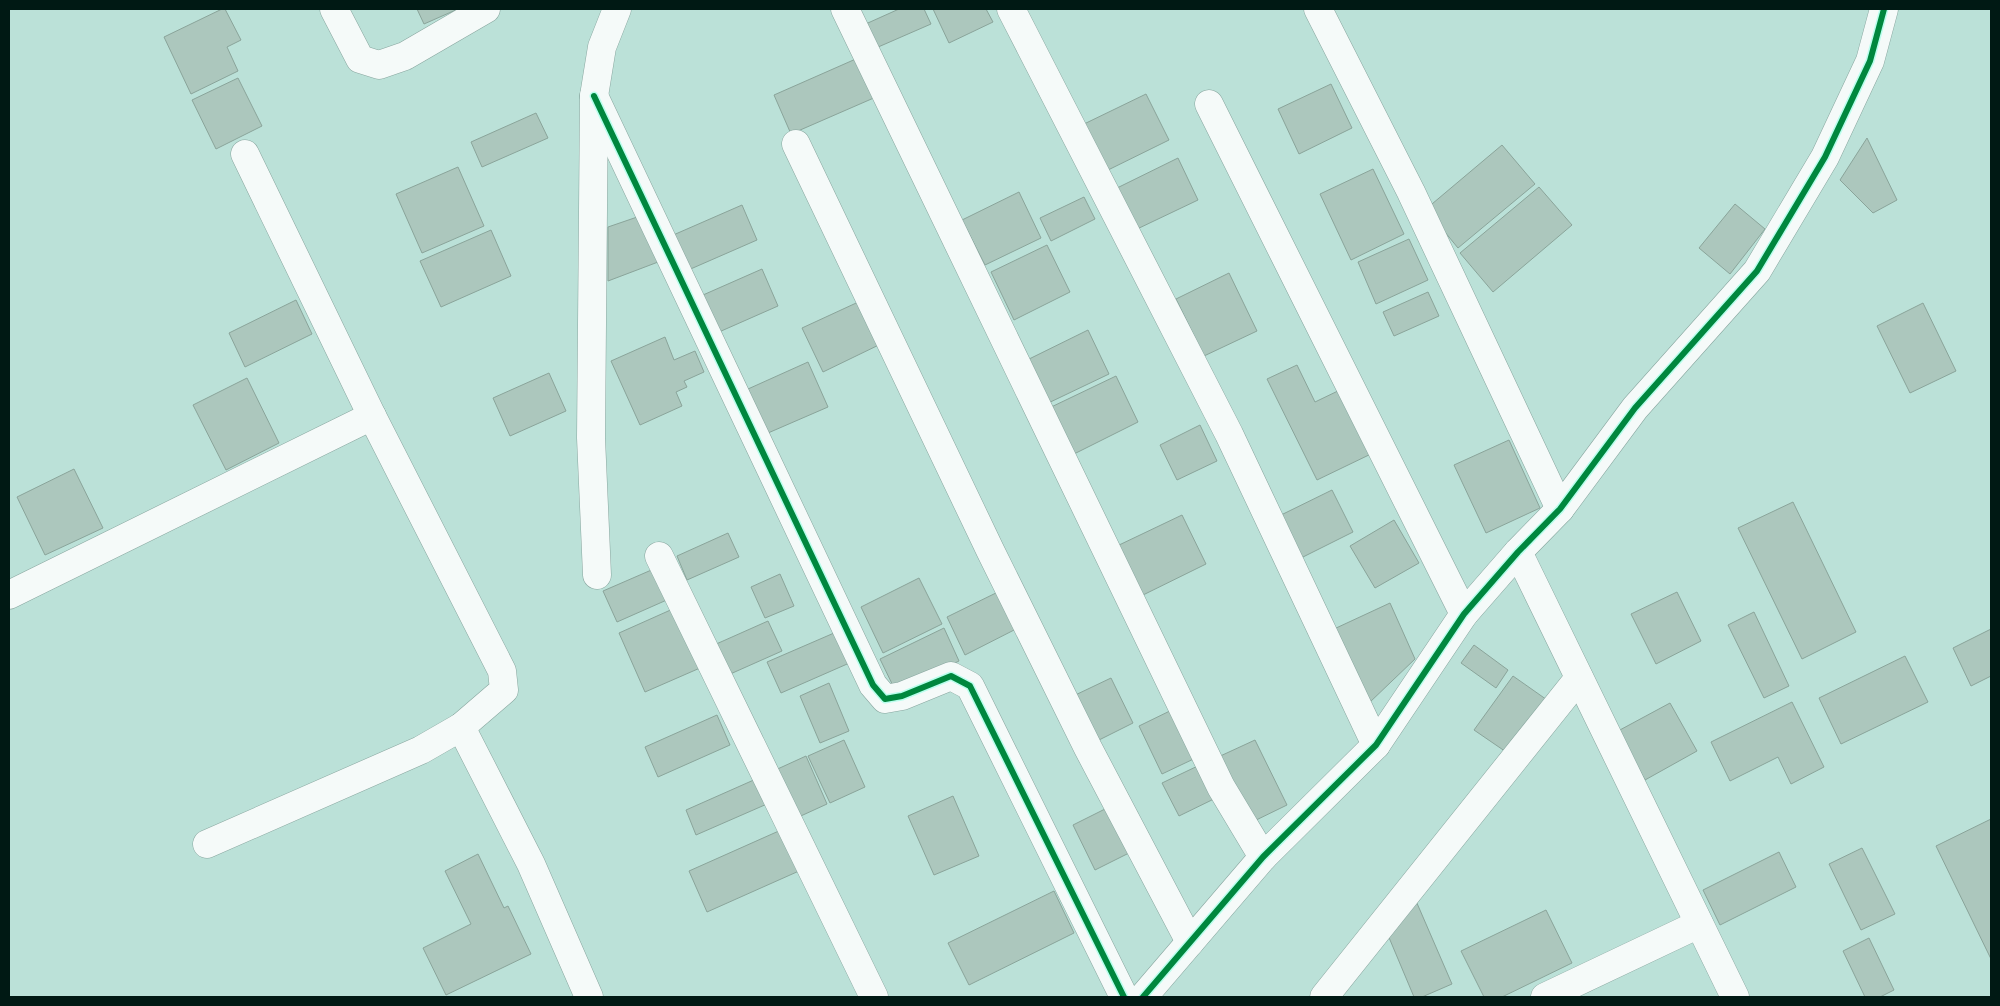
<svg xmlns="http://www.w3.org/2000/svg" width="2000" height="1006" viewBox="0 0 2000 1006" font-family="'Work Sans',sans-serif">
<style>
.building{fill:#acc7bd;stroke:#8aa49a}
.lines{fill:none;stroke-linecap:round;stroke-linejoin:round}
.minor-casing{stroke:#88a69f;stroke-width:29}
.minor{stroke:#f5faf9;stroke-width:28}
.cycleway-casing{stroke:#b9feed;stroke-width:9}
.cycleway{stroke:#00873e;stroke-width:6}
</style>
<rect width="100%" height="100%" fill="#bbe1d8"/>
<g class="building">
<path d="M 222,9 L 225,9 L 241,40 L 227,47 L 238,71 L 191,94 L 164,37 Z"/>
<path d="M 417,9 L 458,9 L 424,24 Z"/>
<path d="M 899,9 L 924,9 L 931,24 L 869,51 L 859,27 Z"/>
<path d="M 933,9 L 986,9 L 993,22 L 949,43 Z"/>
<path d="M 858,58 L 876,97 L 791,134 L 774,95 Z"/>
<path d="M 238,78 L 262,126 L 216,149 L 192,100 Z"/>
<path d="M 1331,84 L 1352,128 L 1299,154 L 1278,109 Z"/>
<path d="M 1146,94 L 1169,140 L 1104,172 L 1082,125 Z"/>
<path d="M 536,113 L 548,138 L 482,167 L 471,142 Z"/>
<path d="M 1867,138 L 1897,200 L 1873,213 L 1840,180 Z"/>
<path d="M 1502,145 L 1535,184 L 1458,248 L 1426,209 Z"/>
<path d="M 1178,158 L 1198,200 L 1135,230 L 1115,189 Z"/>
<path d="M 458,167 L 484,226 L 422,253 L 396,194 Z"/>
<path d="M 1373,169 L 1404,234 L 1351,260 L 1320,194 Z"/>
<path d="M 1539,187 L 1572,225 L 1493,292 L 1460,253 Z"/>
<path d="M 1019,192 L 1041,238 L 985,265 L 962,220 Z"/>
<path d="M 1084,197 L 1095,219 L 1051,241 L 1040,218 Z"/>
<path d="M 1735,204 L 1765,229 L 1730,274 L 1699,248 Z"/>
<path d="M 742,205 L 757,240 L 686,271 L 671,236 Z"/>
<path d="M 646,214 L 666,259 L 608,281 L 608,227 Z"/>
<path d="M 491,230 L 511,276 L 441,307 L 420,261 Z"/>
<path d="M 1409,239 L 1428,280 L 1376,304 L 1358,262 Z"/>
<path d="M 1047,245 L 1070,292 L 1014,320 L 991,272 Z"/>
<path d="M 762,269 L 778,306 L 719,332 L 703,295 Z"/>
<path d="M 1229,273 L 1257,331 L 1204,356 L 1176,299 Z"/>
<path d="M 1428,292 L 1439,316 L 1394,336 L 1383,312 Z"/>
<path d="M 867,298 L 887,341 L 823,372 L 802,328 Z"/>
<path d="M 296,300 L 312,334 L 245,367 L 229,333 Z"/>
<path d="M 1923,303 L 1956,371 L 1910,393 L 1877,326 Z"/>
<path d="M 1088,330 L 1109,374 L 1042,406 L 1021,363 Z"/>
<path d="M 665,337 L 674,360 L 695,351 L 704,372 L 684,381 L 687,387 L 676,392 L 682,406 L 640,425 L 611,361 Z"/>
<path d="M 808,362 L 828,407 L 768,433 L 748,389 Z"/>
<path d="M 1297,365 L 1315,402 L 1342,389 L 1373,453 L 1317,480 L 1267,379 Z"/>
<path d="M 549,373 L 566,411 L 510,436 L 493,398 Z"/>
<path d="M 1116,376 L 1138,422 L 1068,457 L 1045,410 Z"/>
<path d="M 247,378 L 279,443 L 226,470 L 193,405 Z"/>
<path d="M 1200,425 L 1217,461 L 1177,480 L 1160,445 Z"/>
<path d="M 1509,440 L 1540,508 L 1486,533 L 1454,465 Z"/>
<path d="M 74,469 L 103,528 L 45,555 L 17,497 Z"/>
<path d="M 1332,490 L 1353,532 L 1297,560 L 1277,517 Z"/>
<path d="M 1793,502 L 1856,632 L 1802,659 L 1738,528 Z"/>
<path d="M 1182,515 L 1206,564 L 1141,596 L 1117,546 Z"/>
<path d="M 1394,520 L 1419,563 L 1375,588 L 1350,546 Z"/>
<path d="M 728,533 L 739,557 L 687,580 L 677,556 Z"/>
<path d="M 656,568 L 669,599 L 617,622 L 603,591 Z"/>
<path d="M 780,574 L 794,606 L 765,618 L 751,587 Z"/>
<path d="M 919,578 L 942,624 L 883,653 L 861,607 Z"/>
<path d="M 1002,590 L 1020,627 L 965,655 L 947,617 Z"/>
<path d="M 1677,592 L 1701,641 L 1656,664 L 1631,614 Z"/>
<path d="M 1390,603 L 1415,659 L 1369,703 L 1334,629 Z"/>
<path d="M 675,608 L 700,668 L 645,692 L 619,633 Z"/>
<path d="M 1754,612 L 1789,686 L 1764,698 L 1728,625 Z"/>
<path d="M 768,621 L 782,651 L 728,675 L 714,645 Z"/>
<path d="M 944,628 L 959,661 L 896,692 L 880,659 Z"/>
<path d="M 1991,629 L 1991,676 L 1971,686 L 1953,648 Z"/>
<path d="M 841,630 L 854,661 L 781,693 L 767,662 Z"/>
<path d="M 1474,645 L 1508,670 L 1496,688 L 1461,663 Z"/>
<path d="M 1905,656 L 1928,702 L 1841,744 L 1819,698 Z"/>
<path d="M 1513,676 L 1550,702 L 1512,756 L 1474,730 Z"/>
<path d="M 1111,678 L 1133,723 L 1091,744 L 1069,698 Z"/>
<path d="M 829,683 L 849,731 L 820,743 L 800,696 Z"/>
<path d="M 1792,702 L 1824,767 L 1791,784 L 1778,757 L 1730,781 L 1711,742 Z"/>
<path d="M 1670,703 L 1697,751 L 1645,780 L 1618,731 Z"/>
<path d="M 1178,707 L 1202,755 L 1162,774 L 1139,726 Z"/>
<path d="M 717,715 L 730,745 L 658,777 L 645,747 Z"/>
<path d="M 844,740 L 865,787 L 830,803 L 808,756 Z"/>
<path d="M 1255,740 L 1287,805 L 1248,824 L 1216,758 Z"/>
<path d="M 806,756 L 827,804 L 792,820 L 771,772 Z"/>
<path d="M 1204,763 L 1220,796 L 1179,816 L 1162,783 Z"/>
<path d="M 756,779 L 767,804 L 696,835 L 686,810 Z"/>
<path d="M 953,796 L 979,856 L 934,875 L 908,816 Z"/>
<path d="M 1111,806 L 1133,851 L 1095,870 L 1073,825 Z"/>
<path d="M 1991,819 L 1991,959 L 1936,846 Z"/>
<path d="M 781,830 L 799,871 L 707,912 L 689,871 Z"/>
<path d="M 1862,848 L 1895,914 L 1861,930 L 1829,864 Z"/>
<path d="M 1779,852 L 1796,887 L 1720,925 L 1703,890 Z"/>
<path d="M 478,854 L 504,908 L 508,906 L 531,954 L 446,995 L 423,948 L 471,924 L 445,871 Z"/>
<path d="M 1054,891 L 1074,933 L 969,985 L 948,943 Z"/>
<path d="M 1413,894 L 1452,984 L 1422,997 L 1414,997 L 1385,928 Z"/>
<path d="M 1546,910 L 1572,963 L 1502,997 L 1484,997 L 1461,951 Z"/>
<path d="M 1869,938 L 1894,990 L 1880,997 L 1865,997 L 1843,951 Z"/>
</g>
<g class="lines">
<g class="minor-casing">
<g id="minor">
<path d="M 334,9 L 360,59 L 379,65 L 405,56 L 486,9"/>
<path d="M 845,9 L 1221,787 L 1263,857"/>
<path d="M 1011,9 L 1229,434 L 1376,745"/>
<path d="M 1318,9 L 1411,192 L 1560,509"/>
<path d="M 594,96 L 873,685 L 885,699 L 902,696 L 951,676 L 970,686 L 1124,997"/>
<path d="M 1209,104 L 1464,614"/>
<path d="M 796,144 L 990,550 L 1088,748 L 1190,942"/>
<path d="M 1518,552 L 1735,997"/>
<path d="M 659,556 L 874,997"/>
<path d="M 597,575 L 591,438 L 594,96 L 602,47 L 617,9"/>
<path d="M 9,595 L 372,416"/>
<path d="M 461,727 L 531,864 L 589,997"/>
<path d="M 207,844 L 421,750 L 461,727 L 504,690 L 502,671 L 372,416 L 245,154"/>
<path d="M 1143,997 L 1263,857 L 1376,745 L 1464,614 L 1518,552 L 1560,509 L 1635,408 L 1757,271 L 1825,157 L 1870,61 L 1884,9"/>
<path d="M 1324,997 L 1579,678"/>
<path d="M 1545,997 L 1699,924"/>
</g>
</g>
<use href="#minor" class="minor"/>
<g class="cycleway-casing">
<g id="cycleway">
<path d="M 594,96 L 873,685 L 885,699 L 902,696 L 951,676 L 970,686 L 1124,997"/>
<path d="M 1143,997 L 1263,857 L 1376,745 L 1464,614 L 1518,552 L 1560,509 L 1635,408 L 1757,271 L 1825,157 L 1870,61 L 1884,9"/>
</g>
</g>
<use href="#cycleway" class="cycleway"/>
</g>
<rect width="2000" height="1006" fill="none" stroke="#001914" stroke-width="20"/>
</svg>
